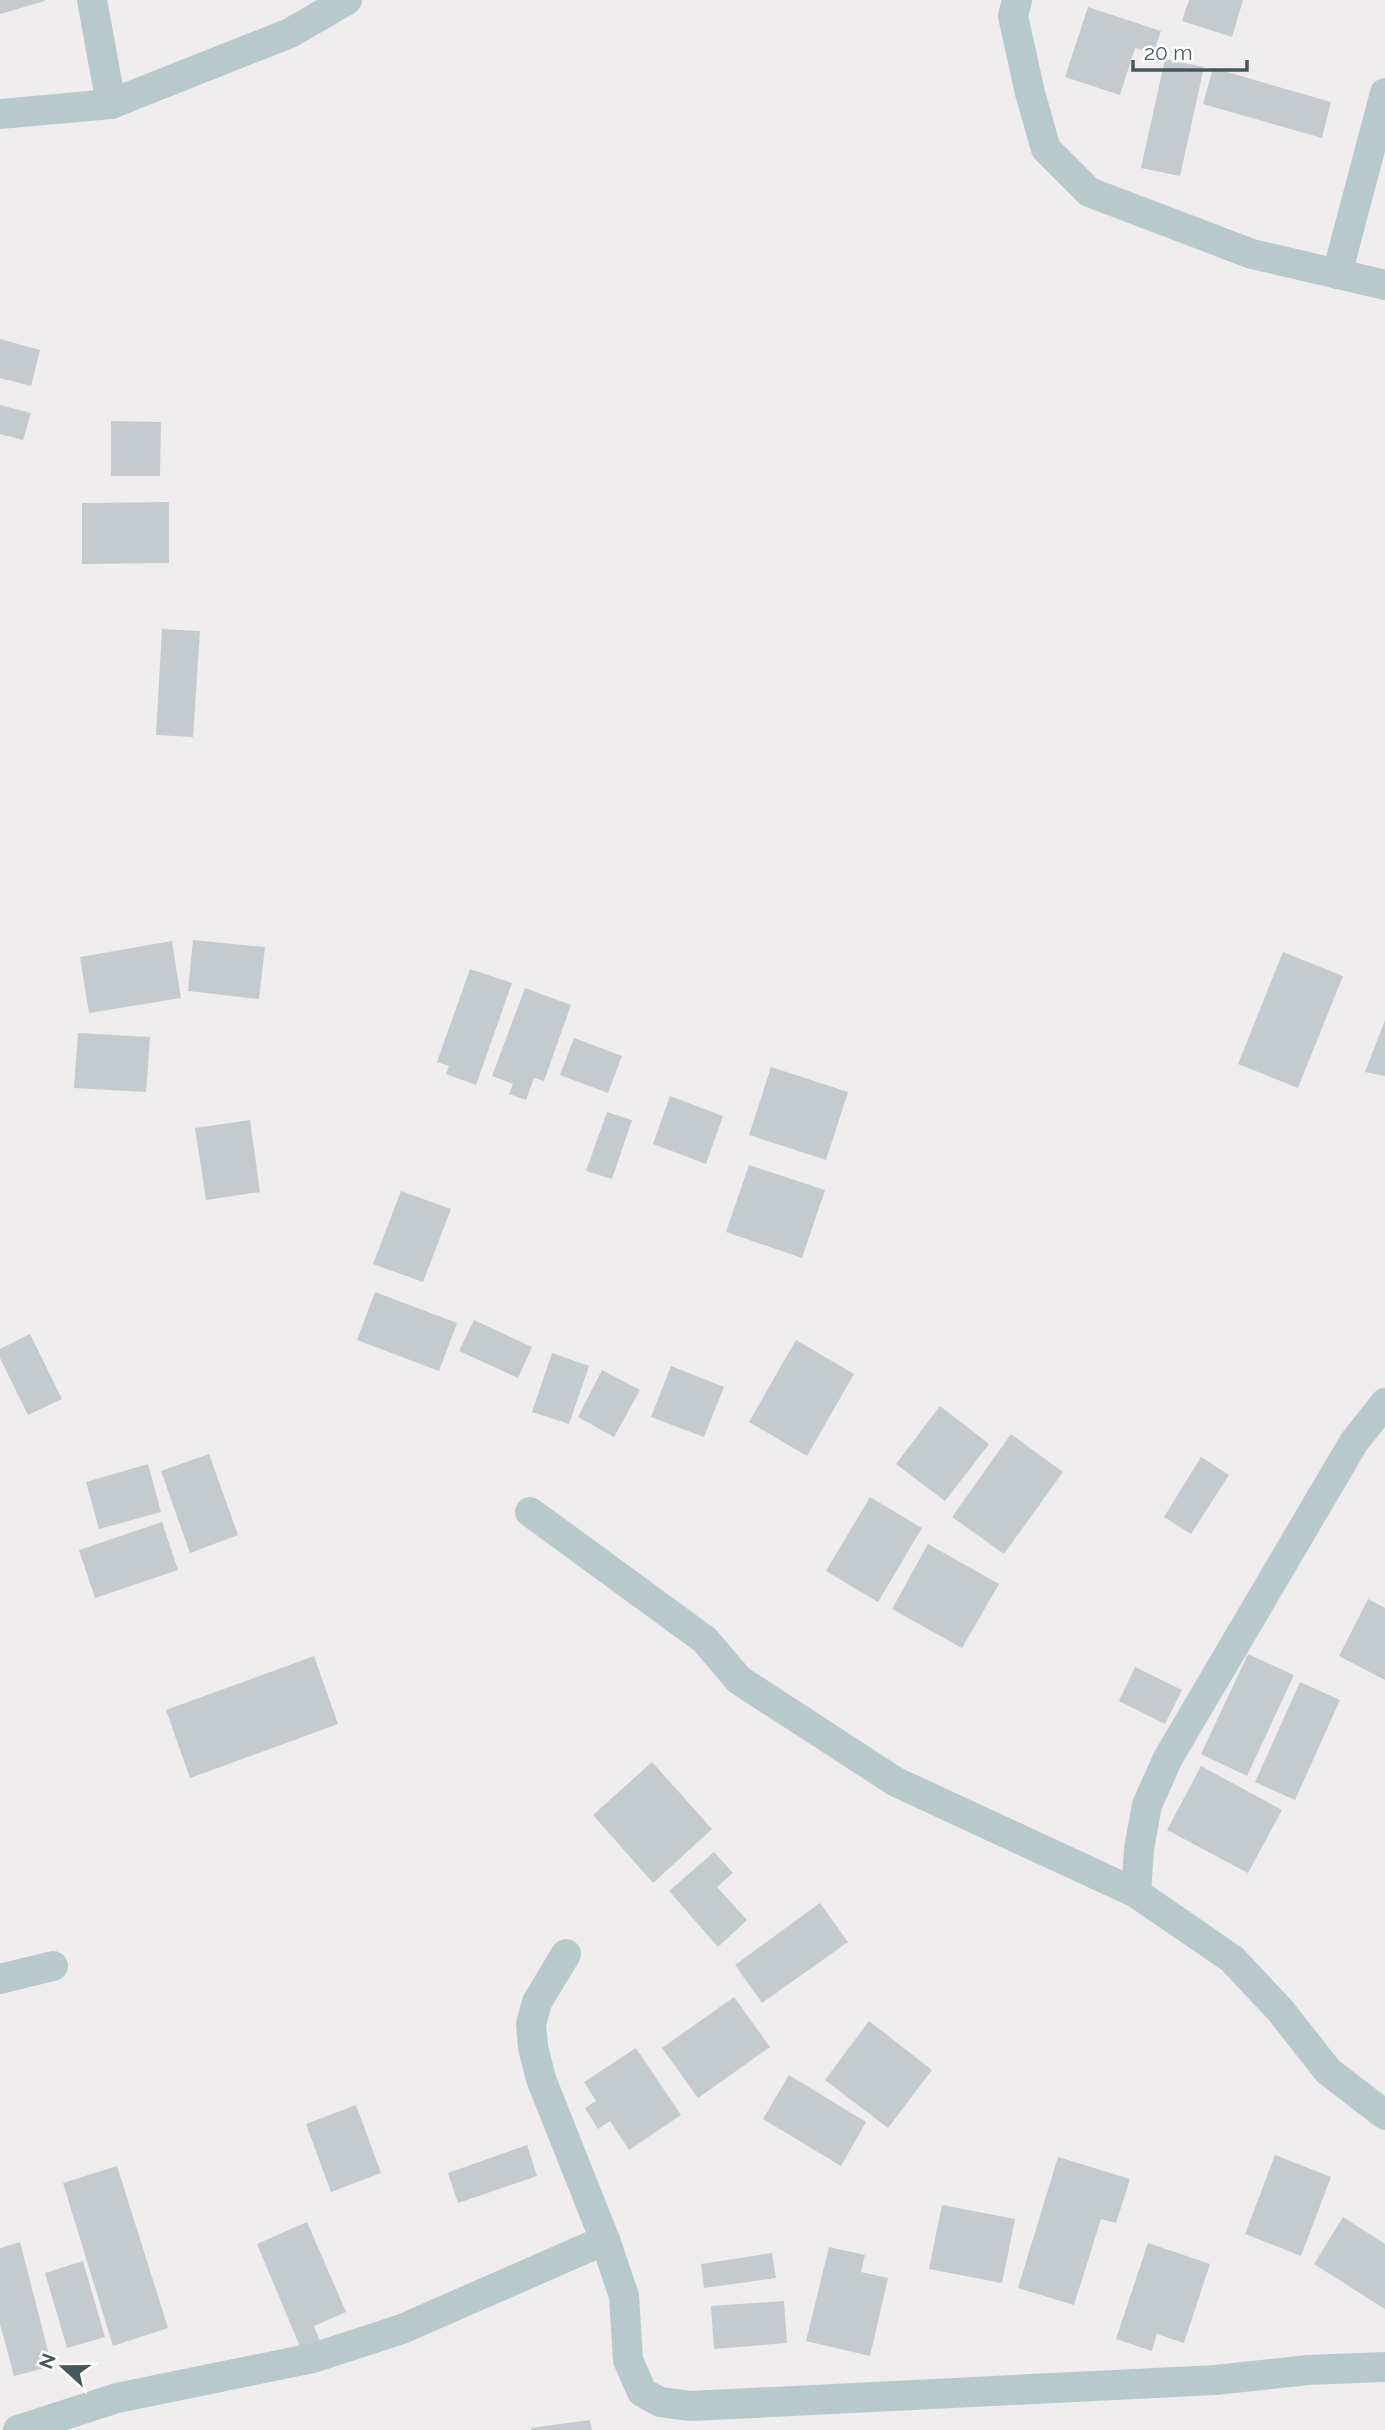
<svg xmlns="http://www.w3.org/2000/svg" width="1385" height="2430" viewBox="0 0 1385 2430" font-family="Raleway,sans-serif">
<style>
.building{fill:#c4cbce}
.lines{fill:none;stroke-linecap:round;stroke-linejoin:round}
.minor{stroke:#b8c9cb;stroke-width:30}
</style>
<rect width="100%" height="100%" fill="#f0edef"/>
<g class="building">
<path d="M 0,0 L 45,0 L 45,1 L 0,14 Z"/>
<path d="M 1189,0 L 1243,0 L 1232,37 L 1182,21 Z"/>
<path d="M 1088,7 L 1161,31 L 1153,54 L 1135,48 L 1120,95 L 1065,77 Z"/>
<path d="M 1165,59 L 1204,67 L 1180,176 L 1141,168 Z"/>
<path d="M 1213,68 L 1331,102 L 1322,138 L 1203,104 Z"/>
<path d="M 0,339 L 40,350 L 31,386 L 0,378 Z"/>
<path d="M 0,405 L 31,413 L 23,440 L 0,434 Z"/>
<path d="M 111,421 L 161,422 L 160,476 L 111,476 Z"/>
<path d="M 169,502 L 169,563 L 82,564 L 82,503 Z"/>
<path d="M 162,629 L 200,631 L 193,737 L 156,735 Z"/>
<path d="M 193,940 L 265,947 L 259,999 L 188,991 Z"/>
<path d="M 172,941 L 181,998 L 89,1013 L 80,957 Z"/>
<path d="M 1283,952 L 1343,976 L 1298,1088 L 1238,1064 Z"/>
<path d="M 470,969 L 512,983 L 476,1085 L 446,1074 L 449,1066 L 437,1062 Z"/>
<path d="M 525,988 L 571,1005 L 544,1081 L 534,1078 L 526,1100 L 509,1094 L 513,1084 L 492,1076 Z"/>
<path d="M 1385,1020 L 1385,1076 L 1365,1072 Z"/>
<path d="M 78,1033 L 150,1037 L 146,1092 L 74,1088 Z"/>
<path d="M 574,1038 L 622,1056 L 608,1093 L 560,1075 Z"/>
<path d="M 771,1067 L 848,1092 L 826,1160 L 749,1135 Z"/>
<path d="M 670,1096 L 723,1116 L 706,1164 L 653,1144 Z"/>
<path d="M 607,1112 L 632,1120 L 612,1179 L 586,1171 Z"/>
<path d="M 250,1120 L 260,1192 L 206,1200 L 195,1128 Z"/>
<path d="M 749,1165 L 825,1190 L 802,1258 L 726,1232 Z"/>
<path d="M 401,1191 L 451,1209 L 423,1282 L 373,1264 Z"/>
<path d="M 375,1292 L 457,1323 L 439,1371 L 357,1340 Z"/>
<path d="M 474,1320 L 532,1347 L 518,1378 L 459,1351 Z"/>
<path d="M 30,1334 L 62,1399 L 28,1415 L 0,1358 L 0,1349 Z"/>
<path d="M 796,1340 L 854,1374 L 807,1456 L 749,1422 Z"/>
<path d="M 552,1353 L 589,1366 L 569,1424 L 532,1412 Z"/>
<path d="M 671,1366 L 724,1387 L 704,1437 L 651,1417 Z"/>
<path d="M 602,1370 L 640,1390 L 614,1437 L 578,1417 Z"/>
<path d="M 940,1406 L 989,1444 L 945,1501 L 896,1464 Z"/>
<path d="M 1011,1434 L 1063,1472 L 1004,1554 L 952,1517 Z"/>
<path d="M 209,1454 L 238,1535 L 190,1553 L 161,1471 Z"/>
<path d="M 1201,1457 L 1229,1475 L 1191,1534 L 1164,1517 Z"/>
<path d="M 148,1464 L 161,1512 L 99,1529 L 86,1482 Z"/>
<path d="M 870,1497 L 922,1528 L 878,1602 L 826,1571 Z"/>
<path d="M 162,1522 L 178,1570 L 95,1598 L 79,1550 Z"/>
<path d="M 928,1544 L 999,1584 L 962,1648 L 892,1609 Z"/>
<path d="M 1368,1599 L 1385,1608 L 1385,1680 L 1339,1656 Z"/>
<path d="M 1248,1654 L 1294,1675 L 1247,1776 L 1201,1754 Z"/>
<path d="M 314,1656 L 338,1724 L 190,1778 L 166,1710 Z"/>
<path d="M 1135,1667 L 1182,1690 L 1165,1724 L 1119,1701 Z"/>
<path d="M 1300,1682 L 1340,1700 L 1295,1800 L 1255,1782 Z"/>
<path d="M 652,1762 L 712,1829 L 653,1883 L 593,1815 Z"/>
<path d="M 1201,1766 L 1282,1810 L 1248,1873 L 1167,1830 Z"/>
<path d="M 714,1852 L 733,1873 L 717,1887 L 747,1920 L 718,1947 L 669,1891 Z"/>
<path d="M 820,1903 L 848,1942 L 762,2003 L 735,1965 Z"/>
<path d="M 734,1997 L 770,2047 L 698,2098 L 662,2048 Z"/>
<path d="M 869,2021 L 932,2070 L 888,2128 L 825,2080 Z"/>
<path d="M 636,2048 L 681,2115 L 629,2150 L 610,2121 L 598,2129 L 585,2108 L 596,2101 L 584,2082 Z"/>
<path d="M 789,2075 L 866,2122 L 841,2166 L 763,2119 Z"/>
<path d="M 356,2105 L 381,2173 L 331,2192 L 306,2124 Z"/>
<path d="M 527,2145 L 537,2176 L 458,2203 L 448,2173 Z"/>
<path d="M 1275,2155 L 1331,2177 L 1301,2256 L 1245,2234 Z"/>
<path d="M 1058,2157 L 1130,2179 L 1116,2223 L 1101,2219 L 1074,2305 L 1018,2288 Z"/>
<path d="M 117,2166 L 168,2328 L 113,2346 L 63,2183 Z"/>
<path d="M 942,2205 L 1015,2219 L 1002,2283 L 929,2269 Z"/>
<path d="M 1343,2217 L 1385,2244 L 1385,2309 L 1314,2264 Z"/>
<path d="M 307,2222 L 346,2312 L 314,2326 L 320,2341 L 301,2349 L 257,2244 Z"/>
<path d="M 20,2242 L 52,2366 L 14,2376 L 0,2324 L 0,2248 Z"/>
<path d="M 1148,2243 L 1210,2264 L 1184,2343 L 1157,2334 L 1152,2351 L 1116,2339 Z"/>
<path d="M 829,2247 L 865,2255 L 861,2272 L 888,2278 L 870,2356 L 806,2341 Z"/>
<path d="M 772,2253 L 776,2278 L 704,2288 L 701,2264 Z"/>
<path d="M 83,2261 L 105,2337 L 67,2348 L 45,2273 Z"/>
<path d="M 784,2301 L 787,2343 L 714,2349 L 711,2306 Z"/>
<path d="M 590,2420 L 592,2430 L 531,2430 L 531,2428 Z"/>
</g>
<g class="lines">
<g class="minor">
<path d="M 92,0 L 111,104"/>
<path d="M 1017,0 L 1013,16 L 1030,93 L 1046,149 L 1089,192 L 1252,254 L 1385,285"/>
<path d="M 0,114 L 111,104 L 290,33 L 347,0"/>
<path d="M 1337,274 L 1385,93"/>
<path d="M 530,1512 L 705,1640 L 739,1680 L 896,1782 L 1136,1893 L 1232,1959 L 1280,2010 L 1328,2071 L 1385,2115"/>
<path d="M 1136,1893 L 1139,1849 L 1147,1805 L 1168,1758 L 1354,1442 L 1385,1403"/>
<path d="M 566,1954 L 537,2002 L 531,2024 L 533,2047 L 541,2079 L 605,2240"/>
<path d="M 0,1979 L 53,1966"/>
<path d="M 18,2430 L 117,2398 L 313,2358 L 402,2329 L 605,2240 L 624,2296 L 628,2360 L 642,2392 L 660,2402 L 691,2406 L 1215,2380 L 1308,2370 L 1385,2367"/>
</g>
</g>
<g transform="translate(63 2367) rotate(291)" stroke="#ffffff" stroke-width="5" paint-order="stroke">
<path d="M0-5L12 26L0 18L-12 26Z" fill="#45595c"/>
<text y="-10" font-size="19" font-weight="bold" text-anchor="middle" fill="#45595c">N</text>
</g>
<path d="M1133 60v10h114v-10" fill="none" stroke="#45595c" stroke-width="3.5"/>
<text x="1144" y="60" font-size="21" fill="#45595c" stroke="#ffffff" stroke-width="5" paint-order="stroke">20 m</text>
</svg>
